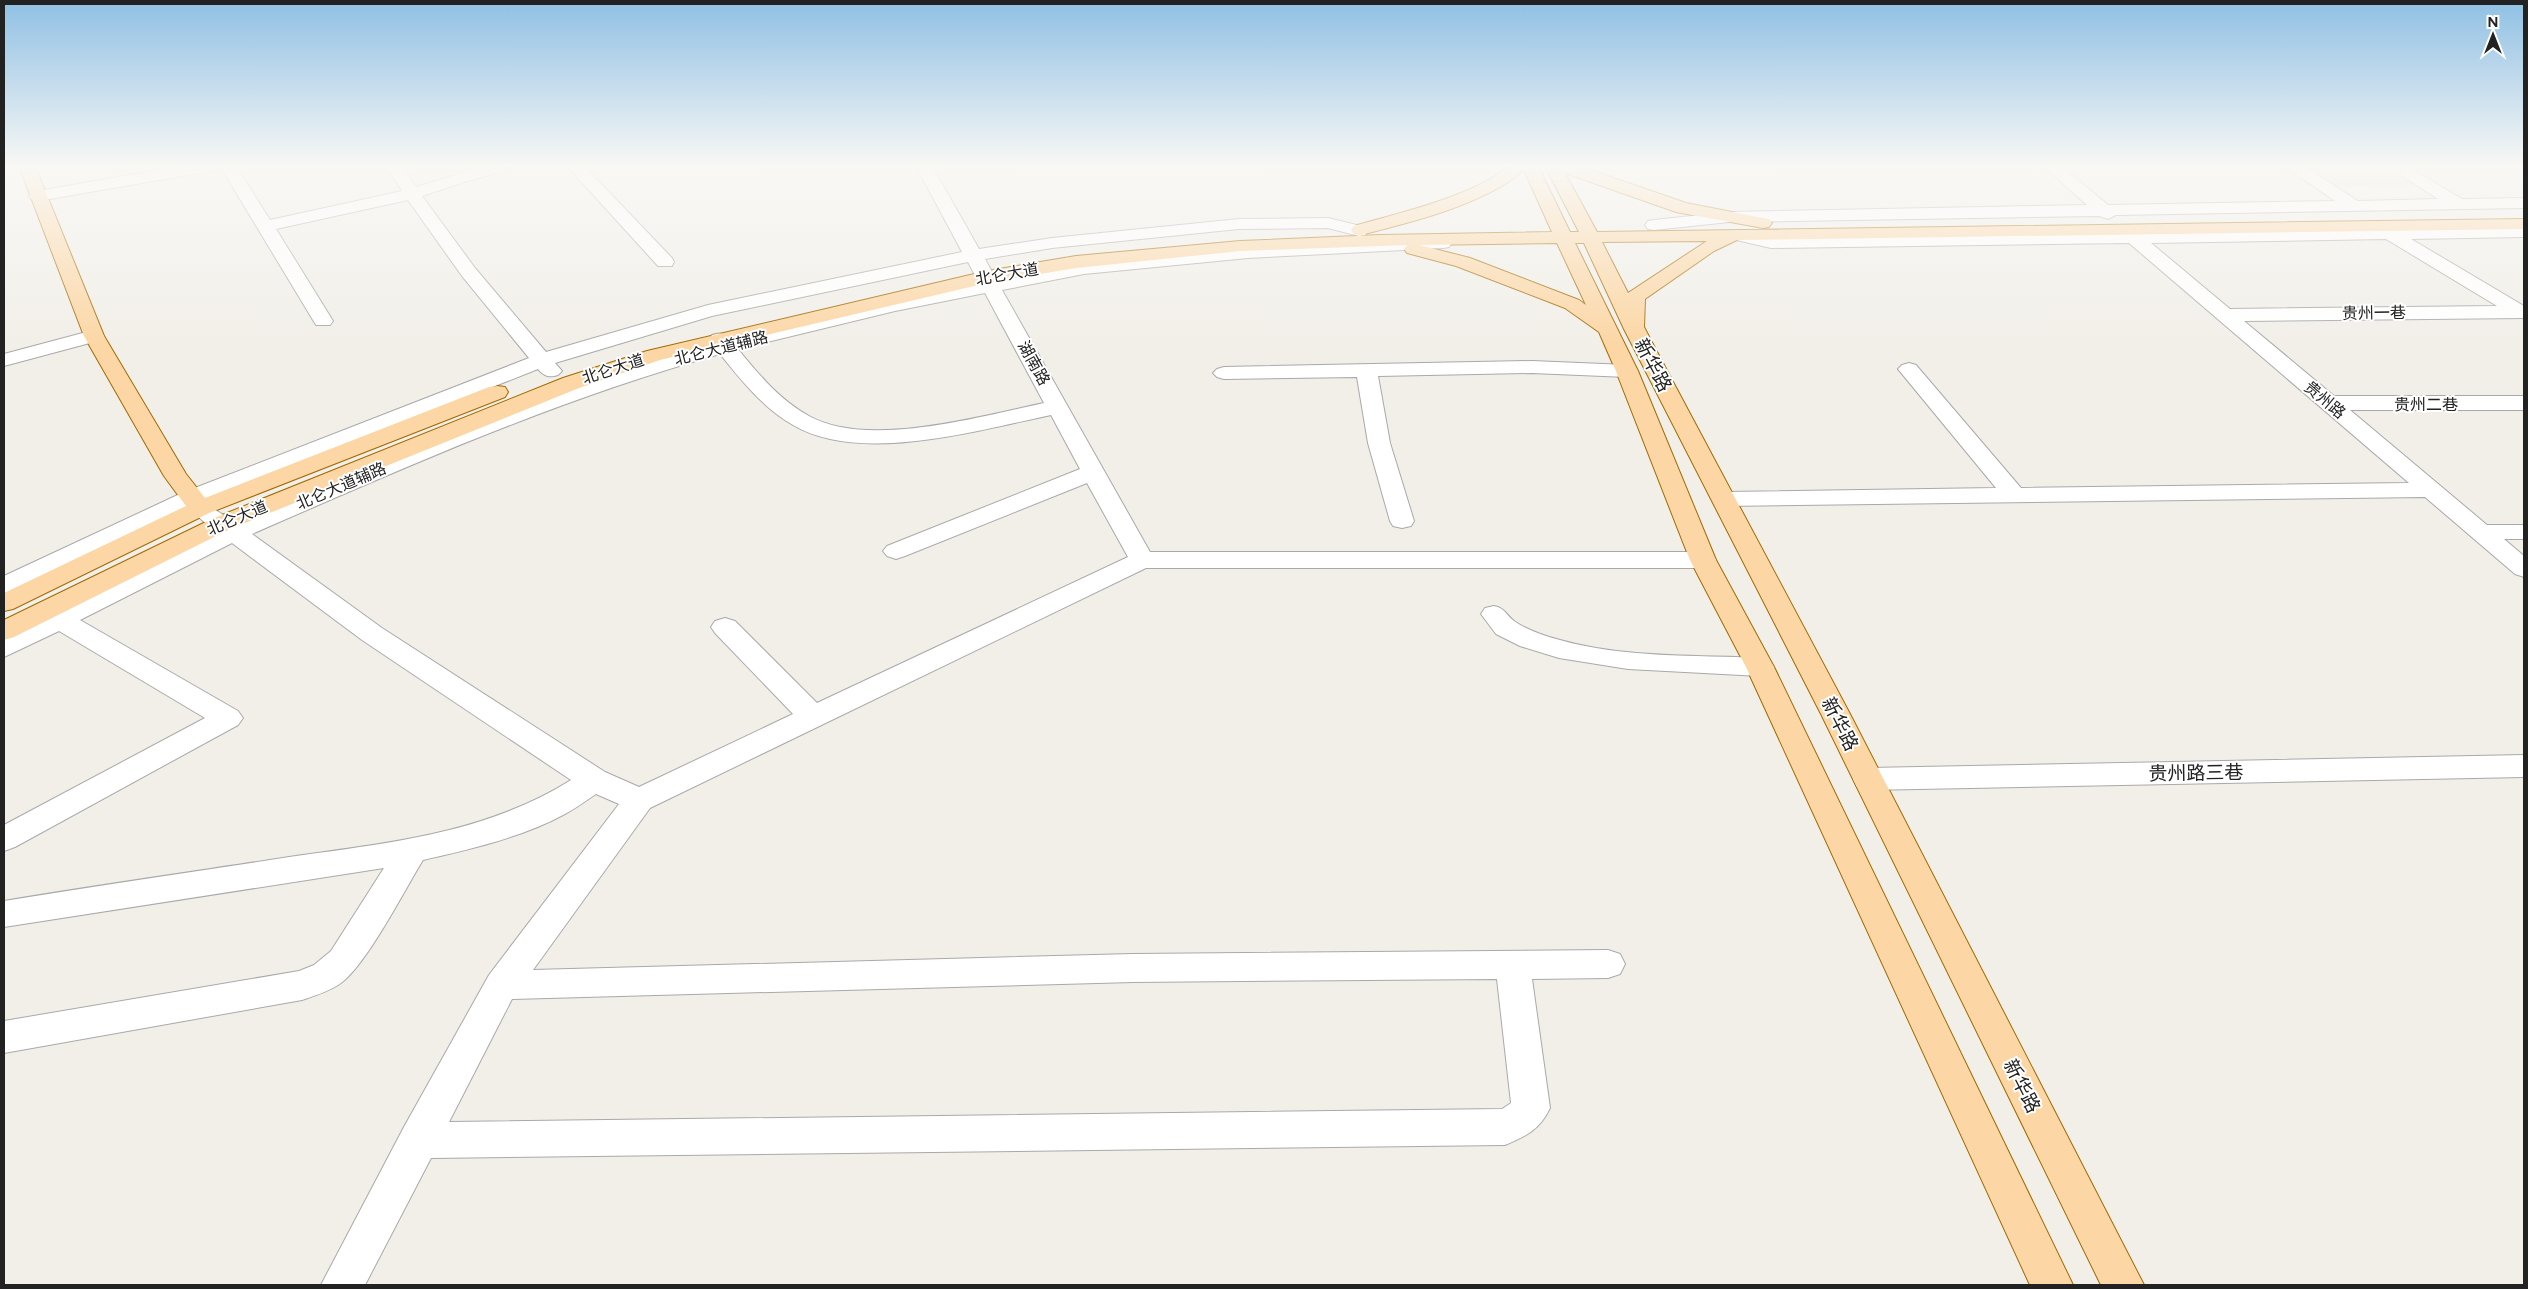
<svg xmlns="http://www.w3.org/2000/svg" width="2528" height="1289" viewBox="0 0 2528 1289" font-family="Figtree,'Noto Sans SC',sans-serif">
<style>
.parking{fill:#e2e2e2}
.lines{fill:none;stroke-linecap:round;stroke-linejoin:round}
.minor-casing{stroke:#a9a9a9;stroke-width:2}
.major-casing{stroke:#a06b00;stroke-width:2}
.minor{fill:#fff;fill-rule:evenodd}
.major{fill:#fcd6a4;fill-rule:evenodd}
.labels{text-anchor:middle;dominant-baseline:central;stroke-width:4;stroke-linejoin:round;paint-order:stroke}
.far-street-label{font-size:16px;fill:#222;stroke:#fff}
.street-label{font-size:19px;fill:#222;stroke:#fff}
</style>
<rect width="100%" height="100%" fill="#f2efe9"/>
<path class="parking" d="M 2301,166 L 2382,166 L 2415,186 L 2333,187 Z"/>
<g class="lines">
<g class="minor-casing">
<g id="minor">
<path d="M 181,166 L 219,166 L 211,171 L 38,201 L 32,200 L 29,196 L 32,192 L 38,191 Z"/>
<path d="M 220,166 L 236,166 L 270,220 L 402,191 L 386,166 L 402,166 L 416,187 L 484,166 L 512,166 L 510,169 L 464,182 L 422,196 L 475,268 L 546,352 L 708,305 L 962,252 L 916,166 L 932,166 L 979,249 L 1052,238 L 1239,219 L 1328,218 L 1365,227 L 1368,231 L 1365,235 L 1359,236 L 1328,228 L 1239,229 L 1052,248 L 985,259 L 996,279 L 1084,262 L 1248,246 L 1443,238 L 1449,239 L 1452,243 L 1449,247 L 1443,248 L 1248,258 L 1084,274 L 1002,290 L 1150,552 L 1703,552 L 1712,555 L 1716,560 L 1712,565 L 1703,568 L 1146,568 L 650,808 L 533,970 L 1133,954 L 1608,950 L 1620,954 L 1625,964 L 1620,974 L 1608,978 L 1532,979 L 1550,1108 C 1540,1129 1527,1136 1505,1145 L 431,1158 L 365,1285 L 321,1285 L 404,1127 L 489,975 L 619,804 L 596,794 C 585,801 575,809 563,815 C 520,838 470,849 423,860 C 405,889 364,970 338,985 C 327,992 314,996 302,1000 L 4,1053 L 4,1021 L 299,971 L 314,965 L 331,951 L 384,868 L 4,927 L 4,901 C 99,885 194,872 289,857 C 387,843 485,834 571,780 L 362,640 L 232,543 L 80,620 L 238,711 L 243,718 L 238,725 L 15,847 L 4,851 L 4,825 L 205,718 L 59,631 L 4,657 L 4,637 L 39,619 L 33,612 L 37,606 L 46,604 L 60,609 L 216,532 L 188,508 L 4,594 L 4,576 L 182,493 L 529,358 L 462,276 L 408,200 L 276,229 L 333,321 L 330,325 L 316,325 ZM 968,262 L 979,283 L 895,299 L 729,339 C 724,332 719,333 712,335 L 709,339 L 712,343 C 548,388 392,456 236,523 L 203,502 L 538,369 C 544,376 549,378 558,375 L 562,371 L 555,363 L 712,316 ZM 985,293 L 1044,403 C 982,416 868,449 809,416 C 780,400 758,374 738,349 L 895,311 ZM 720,354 C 741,380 763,408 793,425 C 860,465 979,430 1051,415 L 1080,469 L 887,546 L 883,551 L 887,556 L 896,559 L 905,556 L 1087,483 L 1128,557 L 817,703 L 735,621 L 725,618 L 715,621 L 711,627 L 715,633 L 793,714 L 639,787 L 605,772 L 382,628 L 252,534 C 405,467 559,399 720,354 ZM 1497,979 L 1511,1103 L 1502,1109 L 449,1122 L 512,999 L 1133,982 Z"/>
<path d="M 567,166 L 584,166 L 672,258 L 674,262 L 672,266 L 658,266 Z"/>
<path d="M 2043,166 L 2061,166 L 2108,205 L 2335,201 L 2284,166 L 2304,166 L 2358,201 L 2438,199 L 2387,166 L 2407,166 L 2462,199 L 2524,198 L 2524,208 L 2116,215 L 2108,219 L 2099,216 L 1729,222 L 1654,230 L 1648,229 L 1645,225 L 1648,221 L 1654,220 L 1729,212 L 2087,205 Z"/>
<path d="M 2127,227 L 2138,232 L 2524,227 L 2524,237 L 2411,239 L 2524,306 L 2524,318 L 2244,321 L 2334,396 L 2524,396 L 2524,410 L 2350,410 L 2487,525 L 2524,525 L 2524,539 L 2504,539 L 2524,556 L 2524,577 L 2515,574 L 2425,497 L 1725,506 L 1716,504 L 1713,499 L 1716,494 L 1725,492 L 1996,488 L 1898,369 L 1902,365 L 1909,363 L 1916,365 L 2021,488 L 2409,483 L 2129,243 L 1771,248 L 1732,239 L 1729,235 L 1732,231 L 1738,230 L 1771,238 L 2118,233 L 2121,228 ZM 2386,239 L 2497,306 L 2230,309 L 2151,243 Z"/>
<path d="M 94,330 L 101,332 L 104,336 L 101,340 L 4,366 L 4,354 Z"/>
<path d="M 1532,361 L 1627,365 L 1634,367 L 1638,371 L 1634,375 L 1627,377 L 1532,373 L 1378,376 L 1390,443 L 1414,521 L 1411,526 L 1402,528 L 1393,526 L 1390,521 L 1368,443 L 1357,377 L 1224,379 L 1217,377 L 1213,373 L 1217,369 L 1224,367 Z"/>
<path d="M 1494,606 C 1505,608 1506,615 1514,621 C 1527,630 1544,636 1560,640 C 1623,658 1695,655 1760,658 L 1770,661 L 1774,667 L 1770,673 L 1760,676 L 1628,669 L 1559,658 L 1520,646 L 1496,634 L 1481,614 L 1485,608 Z"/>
<path d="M 2524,755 L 2524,777 L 1868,790 L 1857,787 L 1853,779 L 1857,771 L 1868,768 Z"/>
</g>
</g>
<g class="major-casing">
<g id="major">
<path d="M 19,166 L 35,166 L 104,336 L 186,474 L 205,498 L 489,387 L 497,386 L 505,387 L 508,392 L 505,397 L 209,513 L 13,609 L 4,611 L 4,593 L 186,506 L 164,476 L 84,336 Z"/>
<path d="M 1509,166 L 1538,166 L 1570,232 L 1579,232 L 1545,166 L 1579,166 L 1686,203 L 1763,218 L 1769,219 L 1772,223 L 1769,227 L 1763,228 L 1676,212 L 1565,173 L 1597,232 L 2524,219 L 2524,229 L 1737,240 L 1714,251 L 1645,299 L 1644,327 L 1655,348 L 1850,714 L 2144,1285 L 2101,1285 L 1821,714 L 1624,329 L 1584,243 L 1575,243 L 1638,371 L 1716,560 L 1774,667 L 2073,1285 L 2030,1285 L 1746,667 L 1690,560 L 1616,371 L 1599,332 L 1565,308 L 1456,266 L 1407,253 L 1404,249 L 1407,245 L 1240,251 L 1076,268 L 987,283 L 660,360 L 579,388 L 230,529 L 14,637 L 4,640 L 4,620 L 212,519 L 563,378 L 647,351 L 987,271 L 1076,256 L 1240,241 L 1380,235 L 1552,232 L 1524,170 C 1486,204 1409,223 1360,235 L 1354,234 L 1351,230 L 1354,226 C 1399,213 1474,196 1509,166 ZM 1707,241 L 1628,293 L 1602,242 ZM 1557,243 L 1586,305 L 1579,300 L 1470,258 L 1419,245 Z"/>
</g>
</g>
<use href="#minor" class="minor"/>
<use href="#major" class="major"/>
</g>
<linearGradient id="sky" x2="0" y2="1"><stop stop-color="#8fc0e4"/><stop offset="0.48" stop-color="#f9f8f5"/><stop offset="1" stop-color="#f9f8f5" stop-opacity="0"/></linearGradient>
<rect width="2528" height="347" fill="url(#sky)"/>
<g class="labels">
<g class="far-street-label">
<text transform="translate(1007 274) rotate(-10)">北仑大道</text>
<text transform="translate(2374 313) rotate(-1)">贵州一巷</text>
<text transform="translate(721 348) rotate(-14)">北仑大道辅路</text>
<text transform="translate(1034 363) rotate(61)">湖南路</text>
<text transform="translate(613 369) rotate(-18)">北仑大道</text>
<text transform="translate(2325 400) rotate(40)">贵州路</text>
<text x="2426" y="404">贵州二巷</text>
<text transform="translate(341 486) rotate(-23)">北仑大道辅路</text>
<text transform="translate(237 518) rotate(-23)">北仑大道</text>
</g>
<g class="street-label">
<text transform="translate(1653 365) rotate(62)">新华路</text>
<text transform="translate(1840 724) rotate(63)">新华路</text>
<text transform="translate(2196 773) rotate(-1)">贵州路三巷</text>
<text transform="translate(2022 1086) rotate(63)">新华路</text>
</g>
</g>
<rect width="2528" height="1289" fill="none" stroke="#222222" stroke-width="10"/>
<g transform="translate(2493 35)" stroke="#ffffff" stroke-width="4" paint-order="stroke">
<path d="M0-4L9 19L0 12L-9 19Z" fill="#222222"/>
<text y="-8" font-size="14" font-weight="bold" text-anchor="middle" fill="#222222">N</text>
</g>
</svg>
